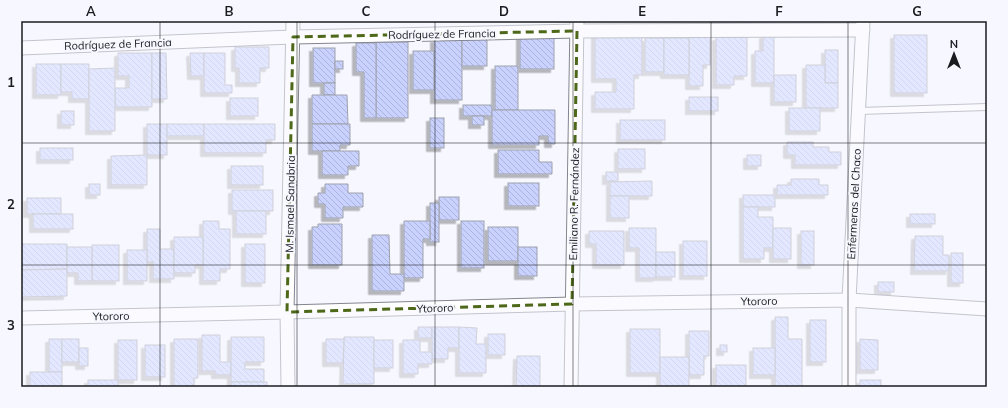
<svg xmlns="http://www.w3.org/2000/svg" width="1008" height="408" viewBox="0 0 1008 408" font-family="Mulish,sans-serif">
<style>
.building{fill:url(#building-back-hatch);stroke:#9ea1ab;filter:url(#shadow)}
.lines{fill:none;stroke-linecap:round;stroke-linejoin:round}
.service-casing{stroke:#83858f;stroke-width:8}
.minor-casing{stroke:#83858f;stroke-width:15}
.service{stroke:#fff;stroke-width:6}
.minor{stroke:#fff;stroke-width:13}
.marked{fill:none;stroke:#4e6819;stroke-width:3;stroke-dasharray:8 5;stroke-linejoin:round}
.grid{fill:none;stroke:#1a1b1f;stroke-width:1;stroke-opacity:0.55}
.labels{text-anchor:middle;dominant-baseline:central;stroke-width:4;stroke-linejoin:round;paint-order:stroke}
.street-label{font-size:11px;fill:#1a1b1f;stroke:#f7f8ff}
.neatline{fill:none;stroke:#1a1b1f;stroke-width:1.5}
.grid-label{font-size:13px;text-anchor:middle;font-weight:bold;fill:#1a1b1f}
</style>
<defs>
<pattern id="building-back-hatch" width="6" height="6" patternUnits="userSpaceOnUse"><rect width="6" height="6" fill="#c9d2ff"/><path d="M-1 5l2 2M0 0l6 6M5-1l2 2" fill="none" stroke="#acb4da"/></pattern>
<filter id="shadow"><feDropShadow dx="-3.5" dy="3.5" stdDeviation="0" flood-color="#0004"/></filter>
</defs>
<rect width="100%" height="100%" fill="#f7f8ff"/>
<g class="building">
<rect x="520" y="34" width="34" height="35"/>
<path d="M 595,34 L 642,34 L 642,75 L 634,75 L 634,109 L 595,109 L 595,92 L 616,92 L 616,79 L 595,79 Z"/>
<path d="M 763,35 L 774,35 L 774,83 L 755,83 L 755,51 L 763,51 Z"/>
<rect x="894" y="35" width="33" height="58"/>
<path d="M 689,36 L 710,36 L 710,65 L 703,65 L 703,86 L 689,86 Z"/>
<path d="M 716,37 L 747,37 L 747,76 L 734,76 L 734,85 L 716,85 Z"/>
<rect x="645" y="38" width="19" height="34"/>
<rect x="664" y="38" width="25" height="37"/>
<rect x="434" y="39" width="28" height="61"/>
<rect x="462" y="39" width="25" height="27"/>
<rect x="376" y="42" width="32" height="76"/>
<path d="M 356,43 L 376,43 L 376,118 L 364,118 L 364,72 L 356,72 Z"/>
<path d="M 235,47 L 269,47 L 269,68 L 260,68 L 260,83 L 239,83 L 239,68 L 235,68 Z"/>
<rect x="313" y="48" width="22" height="35"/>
<rect x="825" y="50" width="13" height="33"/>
<rect x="413" y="51" width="21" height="39"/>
<path d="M 118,53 L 152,53 L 152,107 L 115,107 L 115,88 L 129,88 L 129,76 L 118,76 Z"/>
<path d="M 152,53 L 166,53 L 167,99 L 152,99 Z"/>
<path d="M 190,53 L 204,53 L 204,76 L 191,76 Z"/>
<path d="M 204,53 L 225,53 L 225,85 L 232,85 L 232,93 L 204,93 Z"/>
<rect x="335" y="61" width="8" height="8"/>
<rect x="36" y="64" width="25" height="31"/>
<path d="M 61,64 L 89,64 L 89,99 L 72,99 L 72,92 L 61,92 Z"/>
<path d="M 806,65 L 825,65 L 825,83 L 838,83 L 838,108 L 806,108 Z"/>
<rect x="495" y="66" width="23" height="44"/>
<path d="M 115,68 L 115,131 L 89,131 L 89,69 Z"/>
<rect x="774" y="75" width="22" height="27"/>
<rect x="324" y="83" width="11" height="12"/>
<path d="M 312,95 L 347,95 L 348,124 L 312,124 Z"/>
<rect x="689" y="97" width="29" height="14"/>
<rect x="230" y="98" width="28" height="18"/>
<rect x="463" y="105" width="29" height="11"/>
<rect x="789" y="108" width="31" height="23"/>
<path d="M 492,110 L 555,110 L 555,144 L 548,144 L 548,136 L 539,136 L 539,145 L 492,145 Z"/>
<rect x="61" y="111" width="13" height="14"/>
<rect x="472" y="116" width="12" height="9"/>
<rect x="430" y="118" width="14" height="30"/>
<rect x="620" y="120" width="45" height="20"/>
<rect x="147" y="124" width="20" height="31"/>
<rect x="167" y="124" width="37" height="12"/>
<path d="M 204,124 L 275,124 L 275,140 L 266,140 L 266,153 L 204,153 Z"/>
<path d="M 312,124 L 350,124 L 350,145 L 340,145 L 340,151 L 312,151 Z"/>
<path d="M 787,142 L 813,142 L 813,147 L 829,147 L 829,152 L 841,152 L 841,165 L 795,165 L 795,155 L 787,155 Z"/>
<rect x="40" y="148" width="33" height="12"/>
<rect x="618" y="149" width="27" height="20"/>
<path d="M 498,150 L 539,150 L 539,162 L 552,162 L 552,174 L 498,174 Z"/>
<path d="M 322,151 L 359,151 L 359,166 L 348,166 L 348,175 L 322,175 Z"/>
<path d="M 147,155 L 147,185 L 111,185 L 111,156 Z"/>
<rect x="747" y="155" width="14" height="11"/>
<rect x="231" y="166" width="32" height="19"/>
<rect x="606" y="172" width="12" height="9"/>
<path d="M 791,179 L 819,179 L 819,185 L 828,185 L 828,195 L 777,195 L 777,185 L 791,185 Z"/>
<path d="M 652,181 L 652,196 L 610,196 L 610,182 Z"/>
<rect x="508" y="183" width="31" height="23"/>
<rect x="89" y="184" width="11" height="11"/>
<path d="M 325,184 L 348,184 L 348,193 L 363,193 L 363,207 L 343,207 L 343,218 L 325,218 L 325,204 L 318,204 L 318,193 L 325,193 Z"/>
<rect x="232" y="190" width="41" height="21"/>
<rect x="743" y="195" width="32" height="12"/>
<rect x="610" y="196" width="19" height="22"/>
<rect x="439" y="197" width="20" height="23"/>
<rect x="27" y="198" width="34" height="16"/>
<rect x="430" y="203" width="9" height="39"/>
<path d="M 743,207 L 758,207 L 758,217 L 773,217 L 773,248 L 764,248 L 764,259 L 743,259 Z"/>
<rect x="236" y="211" width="30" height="23"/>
<rect x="33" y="214" width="40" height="15"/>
<rect x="910" y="214" width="25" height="10"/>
<path d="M 203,221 L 219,221 L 219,229 L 230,229 L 230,269 L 220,269 L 220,281 L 203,281 Z"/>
<path d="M 404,221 L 430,221 L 430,239 L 423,239 L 423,278 L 404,278 Z"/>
<rect x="461" y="221" width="23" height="47"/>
<path d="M 318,224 L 342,224 L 342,265 L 312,265 L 312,227 L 318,227 Z"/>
<rect x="488" y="227" width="30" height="34"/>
<path d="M 629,228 L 656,228 L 656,278 L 639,278 L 639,248 L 629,248 Z"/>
<rect x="773" y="228" width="18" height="31"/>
<path d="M 147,229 L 160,229 L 160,249 L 174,249 L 174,279 L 153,279 L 153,262 L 147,262 Z"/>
<path d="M 589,231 L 624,231 L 624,265 L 596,265 L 596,244 L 589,244 Z"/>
<rect x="801" y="231" width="13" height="34"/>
<path d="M 372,235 L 389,235 L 390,274 L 404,274 L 404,291 L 372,291 Z"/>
<path d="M 915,236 L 943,236 L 943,255 L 949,255 L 949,271 L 914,271 Z"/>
<path d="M 174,237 L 203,237 L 203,265 L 195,265 L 195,273 L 174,273 Z"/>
<rect x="683" y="241" width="24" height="35"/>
<path d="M 21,244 L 67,244 L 67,269 L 21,270 Z"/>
<rect x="245" y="244" width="20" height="39"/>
<rect x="92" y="245" width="27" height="36"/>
<path d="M 67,247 L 92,247 L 92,281 L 78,281 L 78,273 L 67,273 Z"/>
<rect x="518" y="247" width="19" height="29"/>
<rect x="127" y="250" width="20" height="31"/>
<rect x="656" y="252" width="19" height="25"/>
<rect x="951" y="253" width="12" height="30"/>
<path d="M 67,269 L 67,296 L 21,297 L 21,270 Z"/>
<rect x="878" y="282" width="16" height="10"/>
<path d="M 775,317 L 788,317 L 788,339 L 802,339 L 802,387 L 775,387 Z"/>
<rect x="810" y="320" width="16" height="42"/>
<rect x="418" y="327" width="14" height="11"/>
<path d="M 432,327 L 459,327 L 459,348 L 448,348 L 448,359 L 432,359 Z"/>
<path d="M 459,327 L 477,328 L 476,344 L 486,344 L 486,373 L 459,373 Z"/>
<rect x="630" y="329" width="30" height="44"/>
<path d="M 689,331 L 709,331 L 709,356 L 704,356 L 704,375 L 689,375 Z"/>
<rect x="488" y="334" width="17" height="21"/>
<path d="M 202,335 L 220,335 L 220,362 L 231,362 L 231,375 L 215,375 L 215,371 L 202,371 Z"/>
<path d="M 231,337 L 264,337 L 264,362 L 245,362 L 245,369 L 264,369 L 264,382 L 231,382 Z"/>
<path d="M 344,337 L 374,337 L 374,384 L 343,384 Z"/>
<rect x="49" y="339" width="13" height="33"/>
<rect x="62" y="339" width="17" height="23"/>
<path d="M 174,339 L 198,339 L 198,378 L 194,378 L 194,387 L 174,387 Z"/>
<path d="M 326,339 L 344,339 L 343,363 L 326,363 Z"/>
<path d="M 860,339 L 878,340 L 878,370 L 860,370 Z"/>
<rect x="118" y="340" width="19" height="40"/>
<rect x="374" y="340" width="19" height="28"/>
<path d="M 403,340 L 420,340 L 420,352 L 432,352 L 432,364 L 418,364 L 418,374 L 403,374 Z"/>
<rect x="145" y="345" width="20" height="32"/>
<rect x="720" y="345" width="7" height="7"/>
<rect x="79" y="348" width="9" height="18"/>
<rect x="753" y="348" width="22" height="27"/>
<path d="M 517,356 L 540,356 L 540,387 L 516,387 Z"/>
<rect x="660" y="357" width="29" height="30"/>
<rect x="716" y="365" width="30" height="22"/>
<rect x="30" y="372" width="32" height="15"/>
<rect x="88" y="380" width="30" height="7"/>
<rect x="860" y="380" width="21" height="7"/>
<rect x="231" y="382" width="36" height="5"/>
</g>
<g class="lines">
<g class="service-casing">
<path id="service" d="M 859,111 L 987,107"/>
</g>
<g class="minor-casing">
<g id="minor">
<path d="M 21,48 L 293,37 L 577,31 L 863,30"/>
<path d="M 21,318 L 287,312 L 572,304 L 849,300 L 987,309"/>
<path d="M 288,387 L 287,312 L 293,21"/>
<path d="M 571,387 L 577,21"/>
<path d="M 849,387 L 849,300 L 863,21"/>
</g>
</g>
<use href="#service" class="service"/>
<use href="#minor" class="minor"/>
</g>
<path d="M0 0H1008V408H0ZM 577,31 L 572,304 L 287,312 L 293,37 Z" fill="#f7f8ff" fill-opacity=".55" fill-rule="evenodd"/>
<path class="marked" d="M 577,31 L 572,304 L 287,312 L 293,37 Z"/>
<path class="grid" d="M 160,21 L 160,387M 297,21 L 297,387M 435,21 L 435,387M 573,21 L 573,387M 711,21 L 711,387M 848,21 L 848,387M 21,143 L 987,143M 21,265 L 987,265"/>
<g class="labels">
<g class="street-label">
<text transform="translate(442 34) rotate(-1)">Rodríguez de Francia</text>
<text transform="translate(118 44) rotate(-2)">Rodríguez de Francia</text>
<text transform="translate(290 204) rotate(-89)">M. Ismael Sanabria</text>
<text transform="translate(574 204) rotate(-89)">Emiliano R. Fernández</text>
<text transform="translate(854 204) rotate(-87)">Enfermeras del Chaco</text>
<text transform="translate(759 301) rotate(-1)">Ytororo</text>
<text transform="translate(435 308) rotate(-2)">Ytororo</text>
<text transform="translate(111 316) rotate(-1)">Ytororo</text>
</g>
</g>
<rect width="1008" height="408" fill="none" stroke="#f7f8ff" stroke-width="44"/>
<g transform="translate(954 54)" stroke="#f7f8ff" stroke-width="3" paint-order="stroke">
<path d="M0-3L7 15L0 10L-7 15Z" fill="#1a1b1f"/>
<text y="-6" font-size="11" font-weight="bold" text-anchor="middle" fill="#1a1b1f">N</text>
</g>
<rect x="22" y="22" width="964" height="364" class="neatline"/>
<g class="grid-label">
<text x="91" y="16">A</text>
<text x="229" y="16">B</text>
<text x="366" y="16">C</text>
<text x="504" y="16">D</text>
<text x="642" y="16">E</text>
<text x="779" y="16">F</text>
<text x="917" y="16">G</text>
<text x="11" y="87">1</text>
<text x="11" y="209">2</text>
<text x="11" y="330">3</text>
</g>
</svg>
